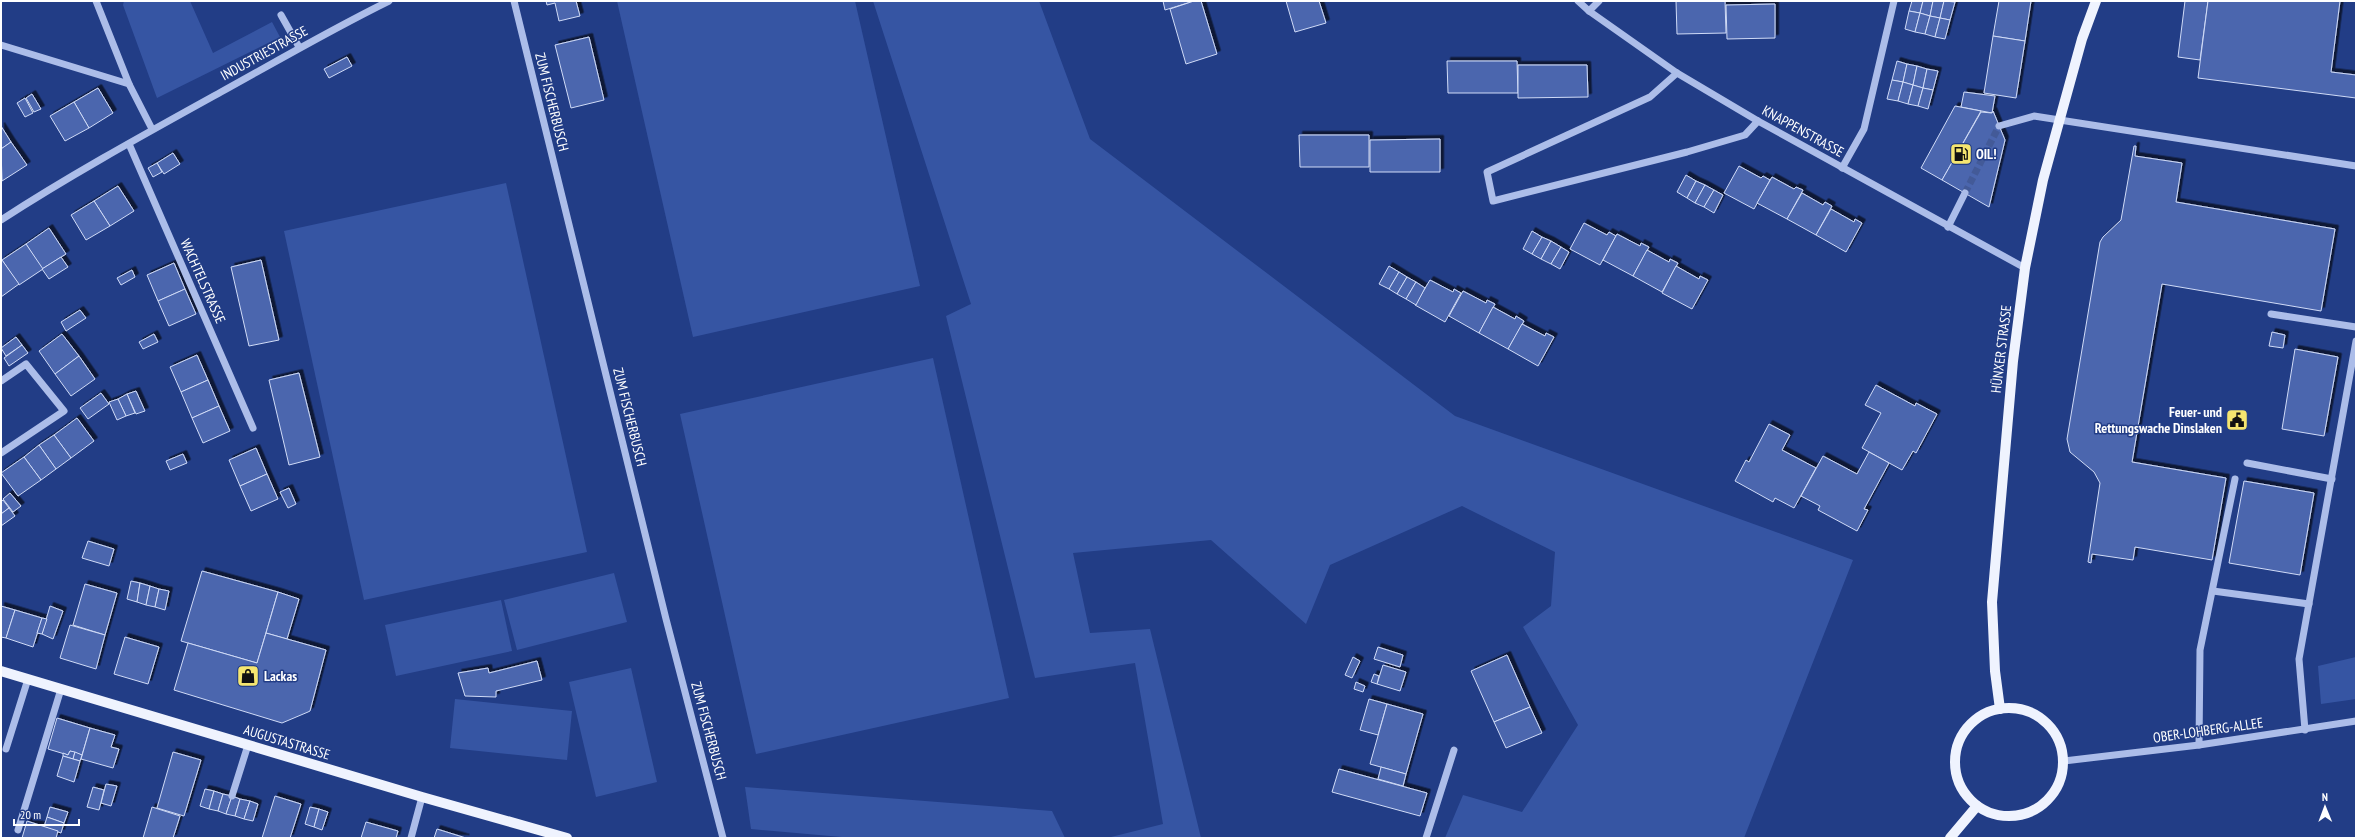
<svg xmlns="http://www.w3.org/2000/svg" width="2357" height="839" viewBox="0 0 2357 839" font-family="'PT Sans Narrow',sans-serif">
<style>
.green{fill:#3655a3}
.building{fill:#4b66ae;stroke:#d0dbf7;filter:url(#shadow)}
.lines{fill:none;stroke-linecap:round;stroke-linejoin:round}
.minor-tunnel{stroke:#435a98;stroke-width:7;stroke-dasharray:7 3.5;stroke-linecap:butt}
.minor{stroke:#acbde9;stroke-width:7}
.major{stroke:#eff3fe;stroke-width:10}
.labels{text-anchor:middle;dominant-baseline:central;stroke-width:3;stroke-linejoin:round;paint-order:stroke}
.street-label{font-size:14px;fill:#fff;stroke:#223d86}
.poi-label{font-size:14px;font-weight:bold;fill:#fff;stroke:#223d86;text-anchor:start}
</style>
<defs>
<filter id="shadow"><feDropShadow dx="3.5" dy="-3.5" stdDeviation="0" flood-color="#0009"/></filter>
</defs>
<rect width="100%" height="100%" fill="#223d86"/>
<g class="green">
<path d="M 124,1 L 190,1 L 213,53 L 272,22 L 280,37 L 157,98 L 123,5 Z"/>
<path d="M 617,1 L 855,1 L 920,286 L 693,337 Z"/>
<path d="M 873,1 L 1039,1 L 1090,139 L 1455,416 L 1853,560 L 1744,838 L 1445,838 L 1463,795 L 1522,812 L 1578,725 L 1523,627 L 1551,606 L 1555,552 L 1462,506 L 1330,565 L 1306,624 L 1211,540 L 1073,553 L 1090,633 L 1150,629 L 1201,838 L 1107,838 L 1163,824 L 1135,663 L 1035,678 L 946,316 L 971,304 Z"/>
<path d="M 506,183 L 587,552 L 364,600 L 284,231 Z"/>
<path d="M 933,358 L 1009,698 L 756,754 L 680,414 Z"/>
<path d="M 614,573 L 627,622 L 517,650 L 504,600 Z"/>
<path d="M 501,600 L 512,651 L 396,676 L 385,625 Z"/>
<path d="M 2356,657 L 2356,699 L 2321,704 L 2318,666 Z"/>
<path d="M 631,668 L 657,782 L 596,797 L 569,682 Z"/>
<path d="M 455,699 L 572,711 L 567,760 L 450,748 Z"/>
<path d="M 745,787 L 1052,811 L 1065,838 L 853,838 L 751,829 Z"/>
</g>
<g class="building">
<path d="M 546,1 L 576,1 L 580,16 L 559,21 L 555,3 L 547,5 Z"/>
<path d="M 1163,1 L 1194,1 L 1165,10 Z"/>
<path d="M 1194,1 L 1201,1 L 1217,54 L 1186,64 L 1170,9 Z"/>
<path d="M 1286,1 L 1319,1 L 1326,23 L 1295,32 Z"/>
<path d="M 1676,1 L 1725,1 L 1726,33 L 1677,34 Z"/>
<path d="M 1912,1 L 1923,1 L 1920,13 L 1909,11 Z"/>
<path d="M 1923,1 L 1933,1 L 1930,16 L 1920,13 Z"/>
<path d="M 1933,1 L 1944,1 L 1940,18 L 1930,16 Z"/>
<path d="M 1944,1 L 1955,2 L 1950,20 L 1940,18 Z"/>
<path d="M 1999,1 L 2031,1 L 2025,41 L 1993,36 Z"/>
<path d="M 2185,1 L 2208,1 L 2200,60 L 2178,57 Z"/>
<path d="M 2208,1 L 2340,1 L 2331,72 L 2356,75 L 2356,98 L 2198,78 Z"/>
<path d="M 1775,4 L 1775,38 L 1727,39 L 1726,5 Z"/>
<path d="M 1909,11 L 1920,13 L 1915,32 L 1905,29 Z"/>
<path d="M 1920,13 L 1930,16 L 1925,34 L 1915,32 Z"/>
<path d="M 1930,16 L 1940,18 L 1935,37 L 1925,34 Z"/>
<path d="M 1940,18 L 1950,20 L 1945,39 L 1935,37 Z"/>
<path d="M 1993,36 L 2025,41 L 2016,98 L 1984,93 Z"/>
<path d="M 589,37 L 604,100 L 571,108 L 555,45 Z"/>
<path d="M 347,57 L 352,66 L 329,78 L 324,69 Z"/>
<path d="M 1447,61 L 1517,61 L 1518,93 L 1448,93 Z"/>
<path d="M 1897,61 L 1907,64 L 1903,82 L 1892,80 Z"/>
<path d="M 1907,64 L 1917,66 L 1913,85 L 1903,82 Z"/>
<path d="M 1518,65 L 1587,65 L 1588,97 L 1518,98 Z"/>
<path d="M 1917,66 L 1927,69 L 1923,88 L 1913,85 Z"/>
<path d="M 1927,69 L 1938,71 L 1933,90 L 1923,88 Z"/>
<path d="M 1892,80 L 1903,82 L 1898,101 L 1887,99 Z"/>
<path d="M 1903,82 L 1913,85 L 1908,104 L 1898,101 Z"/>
<path d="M 1913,85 L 1923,88 L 1918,106 L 1908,104 Z"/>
<path d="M 98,88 L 113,113 L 89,128 L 74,102 Z"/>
<path d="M 1923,88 L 1933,90 L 1928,109 L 1918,106 Z"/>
<path d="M 1964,92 L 1995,96 L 1992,113 L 1961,107 Z"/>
<path d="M 32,94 L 41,109 L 34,112 L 26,98 Z"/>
<path d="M 25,98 L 33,113 L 25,117 L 17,103 Z"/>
<path d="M 74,102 L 89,128 L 65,141 L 50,116 Z"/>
<path d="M 1955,106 L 1981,111 L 1942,180 L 1921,168 Z"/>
<path d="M 1993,111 L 2005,140 L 1989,207 L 1942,180 L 1981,112 L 1992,113 Z"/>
<path d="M 1,126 L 11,142 L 1,149 Z"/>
<path d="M 1299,135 L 1369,135 L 1369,167 L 1300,167 Z"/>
<path d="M 1440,139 L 1440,172 L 1370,172 L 1370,140 Z"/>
<path d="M 11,142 L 27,165 L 2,181 L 1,149 Z"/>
<path d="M 2134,146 L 2136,146 L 2135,156 L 2182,163 L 2176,202 L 2335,229 L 2321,311 L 2162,284 L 2132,462 L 2226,478 L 2212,560 L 2135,547 L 2133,560 L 2092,554 L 2091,563 L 2088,562 L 2100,483 L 2094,472 L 2070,452 L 2067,439 L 2100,242 L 2103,237 L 2121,220 Z"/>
<path d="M 173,153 L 180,164 L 164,174 L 157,163 Z"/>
<path d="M 157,163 L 162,172 L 153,177 L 148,168 Z"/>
<path d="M 1739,166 L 1761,178 L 1763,176 L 1770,180 L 1754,209 L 1724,193 Z"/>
<path d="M 1686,175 L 1696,181 L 1687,198 L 1677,192 Z"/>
<path d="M 1772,177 L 1794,189 L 1796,187 L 1803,190 L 1787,219 L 1757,203 Z"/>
<path d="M 1696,181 L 1705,185 L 1695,203 L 1687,198 Z"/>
<path d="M 1705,185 L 1714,190 L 1704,207 L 1695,203 Z"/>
<path d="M 118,186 L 134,211 L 110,226 L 94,201 Z"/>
<path d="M 1714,190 L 1723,195 L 1714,213 L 1704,207 Z"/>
<path d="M 1802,193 L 1823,205 L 1825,202 L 1832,206 L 1816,235 L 1787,219 Z"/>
<path d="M 94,201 L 110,226 L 86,240 L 71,215 Z"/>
<path d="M 1831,209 L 1854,222 L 1855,219 L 1862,223 L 1846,252 L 1816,235 Z"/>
<path d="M 1584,223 L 1607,235 L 1609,232 L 1616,236 L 1600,265 L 1570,249 Z"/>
<path d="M 49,228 L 66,254 L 42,269 L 26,244 Z"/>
<path d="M 1532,231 L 1542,237 L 1532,254 L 1523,249 Z"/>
<path d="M 1617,234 L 1640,246 L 1641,243 L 1649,247 L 1633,276 L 1603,260 Z"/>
<path d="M 1542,237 L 1551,241 L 1541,259 L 1532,254 Z"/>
<path d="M 1551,241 L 1561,247 L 1551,264 L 1541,259 Z"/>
<path d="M 26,244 L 43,269 L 19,285 L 2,260 Z"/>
<path d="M 1561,247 L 1569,252 L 1560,269 L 1551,264 Z"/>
<path d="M 1647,250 L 1669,262 L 1670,259 L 1678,263 L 1662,292 L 1633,276 Z"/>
<path d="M 61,257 L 68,267 L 49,279 L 42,269 Z"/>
<path d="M 2,260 L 19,284 L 1,297 L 1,261 Z"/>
<path d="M 261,260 L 279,340 L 249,346 L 231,267 Z"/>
<path d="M 174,263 L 185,289 L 158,301 L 147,275 Z"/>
<path d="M 1389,266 L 1399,272 L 1389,289 L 1379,284 Z"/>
<path d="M 1676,266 L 1699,279 L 1700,276 L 1708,280 L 1692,309 L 1662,293 Z"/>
<path d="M 132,270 L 135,277 L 121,285 L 117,278 Z"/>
<path d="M 1399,272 L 1407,277 L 1397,294 L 1389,289 Z"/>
<path d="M 1407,277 L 1416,282 L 1406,299 L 1397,294 Z"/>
<path d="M 1430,280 L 1453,292 L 1454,289 L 1461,293 L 1445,322 L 1415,305 Z"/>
<path d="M 1416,282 L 1425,288 L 1416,305 L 1406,299 Z"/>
<path d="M 185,289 L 196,314 L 169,326 L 158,301 Z"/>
<path d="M 1463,291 L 1486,303 L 1487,300 L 1495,304 L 1479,333 L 1449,316 Z"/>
<path d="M 1493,307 L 1515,319 L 1516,316 L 1524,321 L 1508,349 L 1479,333 Z"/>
<path d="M 80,310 L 86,318 L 66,331 L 61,322 Z"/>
<path d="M 1522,324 L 1545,336 L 1546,333 L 1554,337 L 1538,366 L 1508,349 Z"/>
<path d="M 2272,332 L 2285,335 L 2283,348 L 2269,346 Z"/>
<path d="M 62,334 L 79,356 L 55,374 L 39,351 Z"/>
<path d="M 154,334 L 158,342 L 143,349 L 139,342 Z"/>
<path d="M 16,337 L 22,345 L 6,356 L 1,348 Z"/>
<path d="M 22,345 L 28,353 L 9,366 L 4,358 Z"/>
<path d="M 2295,349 L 2338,357 L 2324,436 L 2282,429 Z"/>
<path d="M 197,355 L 208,380 L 181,392 L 170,367 Z"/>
<path d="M 79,356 L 95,379 L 71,396 L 55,374 Z"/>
<path d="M 299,373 L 320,457 L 289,465 L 269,380 Z"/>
<path d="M 208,380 L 219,406 L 192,418 L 181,392 Z"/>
<path d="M 1876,385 L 1915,406 L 1916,403 L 1937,414 L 1916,453 L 1913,451 L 1902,470 L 1862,448 L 1881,413 L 1865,405 Z"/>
<path d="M 136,391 L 145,411 L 136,414 L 127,394 Z"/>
<path d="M 101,393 L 109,404 L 88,419 L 80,408 Z"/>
<path d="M 127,394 L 135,413 L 126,416 L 118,399 Z"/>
<path d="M 118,399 L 126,416 L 117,420 L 109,402 Z"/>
<path d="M 219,406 L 230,431 L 203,443 L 192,418 Z"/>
<path d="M 77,418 L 94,441 L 71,458 L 54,435 Z"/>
<path d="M 1769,424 L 1790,435 L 1782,450 L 1816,468 L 1794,508 L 1775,498 L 1773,502 L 1735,481 L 1746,460 L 1749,462 Z"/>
<path d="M 54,435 L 71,458 L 56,469 L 39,445 Z"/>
<path d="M 39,445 L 56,469 L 41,480 L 24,457 Z"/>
<path d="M 256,448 L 267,474 L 240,486 L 229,460 Z"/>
<path d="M 1869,452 L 1889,463 L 1864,509 L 1868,510 L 1857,531 L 1818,510 L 1820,506 L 1801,496 L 1823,456 L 1857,474 Z"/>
<path d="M 183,454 L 187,463 L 170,470 L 166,461 Z"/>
<path d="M 24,457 L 41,480 L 18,496 L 1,473 Z"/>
<path d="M 267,474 L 278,499 L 251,511 L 240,486 Z"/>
<path d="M 2244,481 L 2314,493 L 2300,575 L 2229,563 Z"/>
<path d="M 289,488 L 296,504 L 288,508 L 280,492 Z"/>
<path d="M 10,493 L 21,506 L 13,512 L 3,499 Z"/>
<path d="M 3,500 L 9,508 L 1,514 L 1,502 Z"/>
<path d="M 9,508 L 15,516 L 1,526 L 1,514 Z"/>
<path d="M 88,541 L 114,549 L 109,566 L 82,558 Z"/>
<path d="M 202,571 L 278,592 L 257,663 L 181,641 Z"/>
<path d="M 131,581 L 140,583 L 137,602 L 127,599 Z"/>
<path d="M 140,583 L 150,586 L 146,605 L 137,602 Z"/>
<path d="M 85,584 L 117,593 L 105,635 L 73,625 Z"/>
<path d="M 150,586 L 159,589 L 155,607 L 146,605 Z"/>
<path d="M 159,589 L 169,591 L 165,610 L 155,607 Z"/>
<path d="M 278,592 L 299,599 L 287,639 L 266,633 Z"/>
<path d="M 1,606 L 15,610 L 6,638 L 1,637 Z"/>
<path d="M 50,606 L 63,611 L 53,639 L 42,634 Z"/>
<path d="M 15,610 L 42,618 L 33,647 L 6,638 Z"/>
<path d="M 42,618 L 47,619 L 42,634 L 37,633 Z"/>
<path d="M 70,625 L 105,635 L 96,669 L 60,658 Z"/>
<path d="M 266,633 L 326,650 L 310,711 L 308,712 L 282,723 L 174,690 L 188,643 L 257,663 Z"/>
<path d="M 125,637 L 159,647 L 148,684 L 114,674 Z"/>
<path d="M 1378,647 L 1403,655 L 1400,667 L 1374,659 Z"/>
<path d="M 1507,655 L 1530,707 L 1494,722 L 1471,671 Z"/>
<path d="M 1353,657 L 1360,661 L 1352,678 L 1345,675 Z"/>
<path d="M 537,661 L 542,680 L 496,691 L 496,697 L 465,696 L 458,673 L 488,668 L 489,673 Z"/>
<path d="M 1383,665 L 1406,672 L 1400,691 L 1377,684 Z"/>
<path d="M 1374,674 L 1379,676 L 1377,684 L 1371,682 Z"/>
<path d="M 1356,682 L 1365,686 L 1363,692 L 1354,689 Z"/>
<path d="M 1369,699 L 1387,704 L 1378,735 L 1360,730 Z"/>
<path d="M 1387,704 L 1423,714 L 1406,774 L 1370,764 Z"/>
<path d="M 1530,707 L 1542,733 L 1506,748 L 1494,722 Z"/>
<path d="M 57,718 L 90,728 L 82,755 L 70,751 L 68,755 L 48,749 Z"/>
<path d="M 90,728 L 115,735 L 111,747 L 119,749 L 113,768 L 81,759 Z"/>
<path d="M 70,751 L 75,752 L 73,759 L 63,756 L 63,753 L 68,755 Z"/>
<path d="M 75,752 L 82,755 L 80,761 L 73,759 Z"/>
<path d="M 173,752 L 201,760 L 184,816 L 157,808 Z"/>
<path d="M 63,756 L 80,761 L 74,782 L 57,776 Z"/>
<path d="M 1381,767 L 1406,774 L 1403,786 L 1378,779 Z"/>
<path d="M 1339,769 L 1427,793 L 1420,816 L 1332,792 Z"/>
<path d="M 106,784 L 117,786 L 111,806 L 101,803 Z"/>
<path d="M 93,787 L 104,790 L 99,810 L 87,807 Z"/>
<path d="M 205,789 L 214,791 L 209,809 L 200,806 Z"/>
<path d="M 214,791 L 223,794 L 218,811 L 209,809 Z"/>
<path d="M 223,794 L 232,796 L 226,814 L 218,811 Z"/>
<path d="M 232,796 L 240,799 L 235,816 L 226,814 Z"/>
<path d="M 275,796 L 301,804 L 290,838 L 262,838 Z"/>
<path d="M 240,799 L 250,801 L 244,819 L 235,816 Z"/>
<path d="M 250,801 L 258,804 L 253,821 L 244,819 Z"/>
<path d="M 50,807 L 68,812 L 64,823 L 47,817 Z"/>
<path d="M 152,807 L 180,816 L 173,838 L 143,838 Z"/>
<path d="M 310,807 L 319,809 L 314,827 L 305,824 Z"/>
<path d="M 319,809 L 328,812 L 322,830 L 314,827 Z"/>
<path d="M 47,817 L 64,823 L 61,833 L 44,827 Z"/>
<path d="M 27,821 L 58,831 L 56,838 L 22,838 Z"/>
<path d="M 366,822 L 398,831 L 396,838 L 361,838 Z"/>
<path d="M 437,829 L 466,838 L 434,838 Z"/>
</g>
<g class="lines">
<path class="minor-tunnel" d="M 1965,193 L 1999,126"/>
<g class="minor">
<path d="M 96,1 L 129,84"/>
<path d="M 514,1 L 666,619 L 723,838"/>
<path d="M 1578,1 L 1589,11 L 1677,73 L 1758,121 L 2025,268"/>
<path d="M 1589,11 L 1599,1"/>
<path d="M 281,15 L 299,47"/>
<path d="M 1,45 L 129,84 L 152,129"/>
<path d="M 1677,73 L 1650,97 L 1487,172 L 1493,201 L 1687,152 L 1745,135 L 1758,121"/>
<path d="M 1999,126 L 2034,116 L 2356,166"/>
<path d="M 129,144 L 253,428"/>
<path d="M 1842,168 L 1864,129 L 1894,1"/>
<path d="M 1,220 C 72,174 147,133 221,92 C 277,61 332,29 389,1"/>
<path d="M 1948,227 L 1965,193"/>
<path d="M 2271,314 L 2356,327"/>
<path d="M 1,381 L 26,364 L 64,411 L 1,453"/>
<path d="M 2247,463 L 2332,479"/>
<path d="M 2213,591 L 2309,604"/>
<path d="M 2305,730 L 2299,659 L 2356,341"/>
<path d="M 2199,745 L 2200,650 L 2235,479"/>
<path d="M 6,749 L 28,679"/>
<path d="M 2064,761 L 2199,745 L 2356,721"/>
<path d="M 232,796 L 248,745"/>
<path d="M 18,830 L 61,689"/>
<path d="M 411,838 L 422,797"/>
<path d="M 1426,838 L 1454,750"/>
</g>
<g class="major">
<path d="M 1,671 L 422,797 L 567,838"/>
<circle cx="2009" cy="762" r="54"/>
<path d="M 2000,709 L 1995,671 L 1992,602 L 2013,361 L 2025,268 L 2043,180 L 2082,39 L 2096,1"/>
<path d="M 1950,838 L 1977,806"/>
</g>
</g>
<defs>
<g id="fuel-square" transform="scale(1.15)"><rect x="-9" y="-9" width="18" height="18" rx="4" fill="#f5e56f" stroke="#223d86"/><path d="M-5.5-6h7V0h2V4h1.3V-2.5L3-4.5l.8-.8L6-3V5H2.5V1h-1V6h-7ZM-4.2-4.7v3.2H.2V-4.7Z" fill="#111"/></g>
<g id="civic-square" transform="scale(1.15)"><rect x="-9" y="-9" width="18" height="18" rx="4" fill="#f5e56f" stroke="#223d86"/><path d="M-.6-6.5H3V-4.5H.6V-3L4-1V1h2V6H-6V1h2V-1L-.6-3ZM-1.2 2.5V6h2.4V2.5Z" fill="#111"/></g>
<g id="shop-square" transform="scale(1.15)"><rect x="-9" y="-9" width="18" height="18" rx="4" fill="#f5e56f" stroke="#223d86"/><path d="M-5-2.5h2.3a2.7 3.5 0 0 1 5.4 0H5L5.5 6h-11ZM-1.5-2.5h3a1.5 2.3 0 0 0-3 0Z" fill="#111"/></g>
</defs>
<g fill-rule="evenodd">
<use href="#fuel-square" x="1961" y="154"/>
<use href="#civic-square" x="2237" y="420"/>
<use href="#shop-square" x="248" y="676"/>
</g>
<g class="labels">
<g class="street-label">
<text transform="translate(264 53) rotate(-29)">INDUSTRIESTRASSE</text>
<text transform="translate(552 102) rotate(76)">ZUM FISCHERBUSCH</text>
<text transform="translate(1803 131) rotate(29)">KNAPPENSTRASSE</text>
<text transform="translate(203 281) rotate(66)">WACHTELSTRASSE</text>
<text transform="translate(2001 349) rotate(-83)">HÜNXER STRASSE</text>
<text transform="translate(630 417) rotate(76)">ZUM FISCHERBUSCH</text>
<text transform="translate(2208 730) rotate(-8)">OBER-LOHBERG-ALLEE</text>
<text transform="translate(709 731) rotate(75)">ZUM FISCHERBUSCH</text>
<text transform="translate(287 742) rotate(17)">AUGUSTASTRASSE</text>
</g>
<g class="poi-label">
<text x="1976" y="154">OIL!</text>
<text x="2222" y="412" text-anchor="end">Feuer- und<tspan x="2222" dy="16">Rettungswache Dinslaken</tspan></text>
<text x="264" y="676">Lackas</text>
</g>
</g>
<rect width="2357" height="839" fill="none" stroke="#ffffff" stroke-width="4"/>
<g transform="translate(2325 807) rotate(359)" stroke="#223d86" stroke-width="3" paint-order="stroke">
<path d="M0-3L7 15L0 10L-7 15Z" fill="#ffffff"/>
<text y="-6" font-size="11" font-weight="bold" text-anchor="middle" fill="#ffffff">N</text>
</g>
<path d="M14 819v6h65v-6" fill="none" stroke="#ffffff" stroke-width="2"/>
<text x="20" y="819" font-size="12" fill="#ffffff" stroke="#223d86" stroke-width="3" paint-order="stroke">20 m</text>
</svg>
